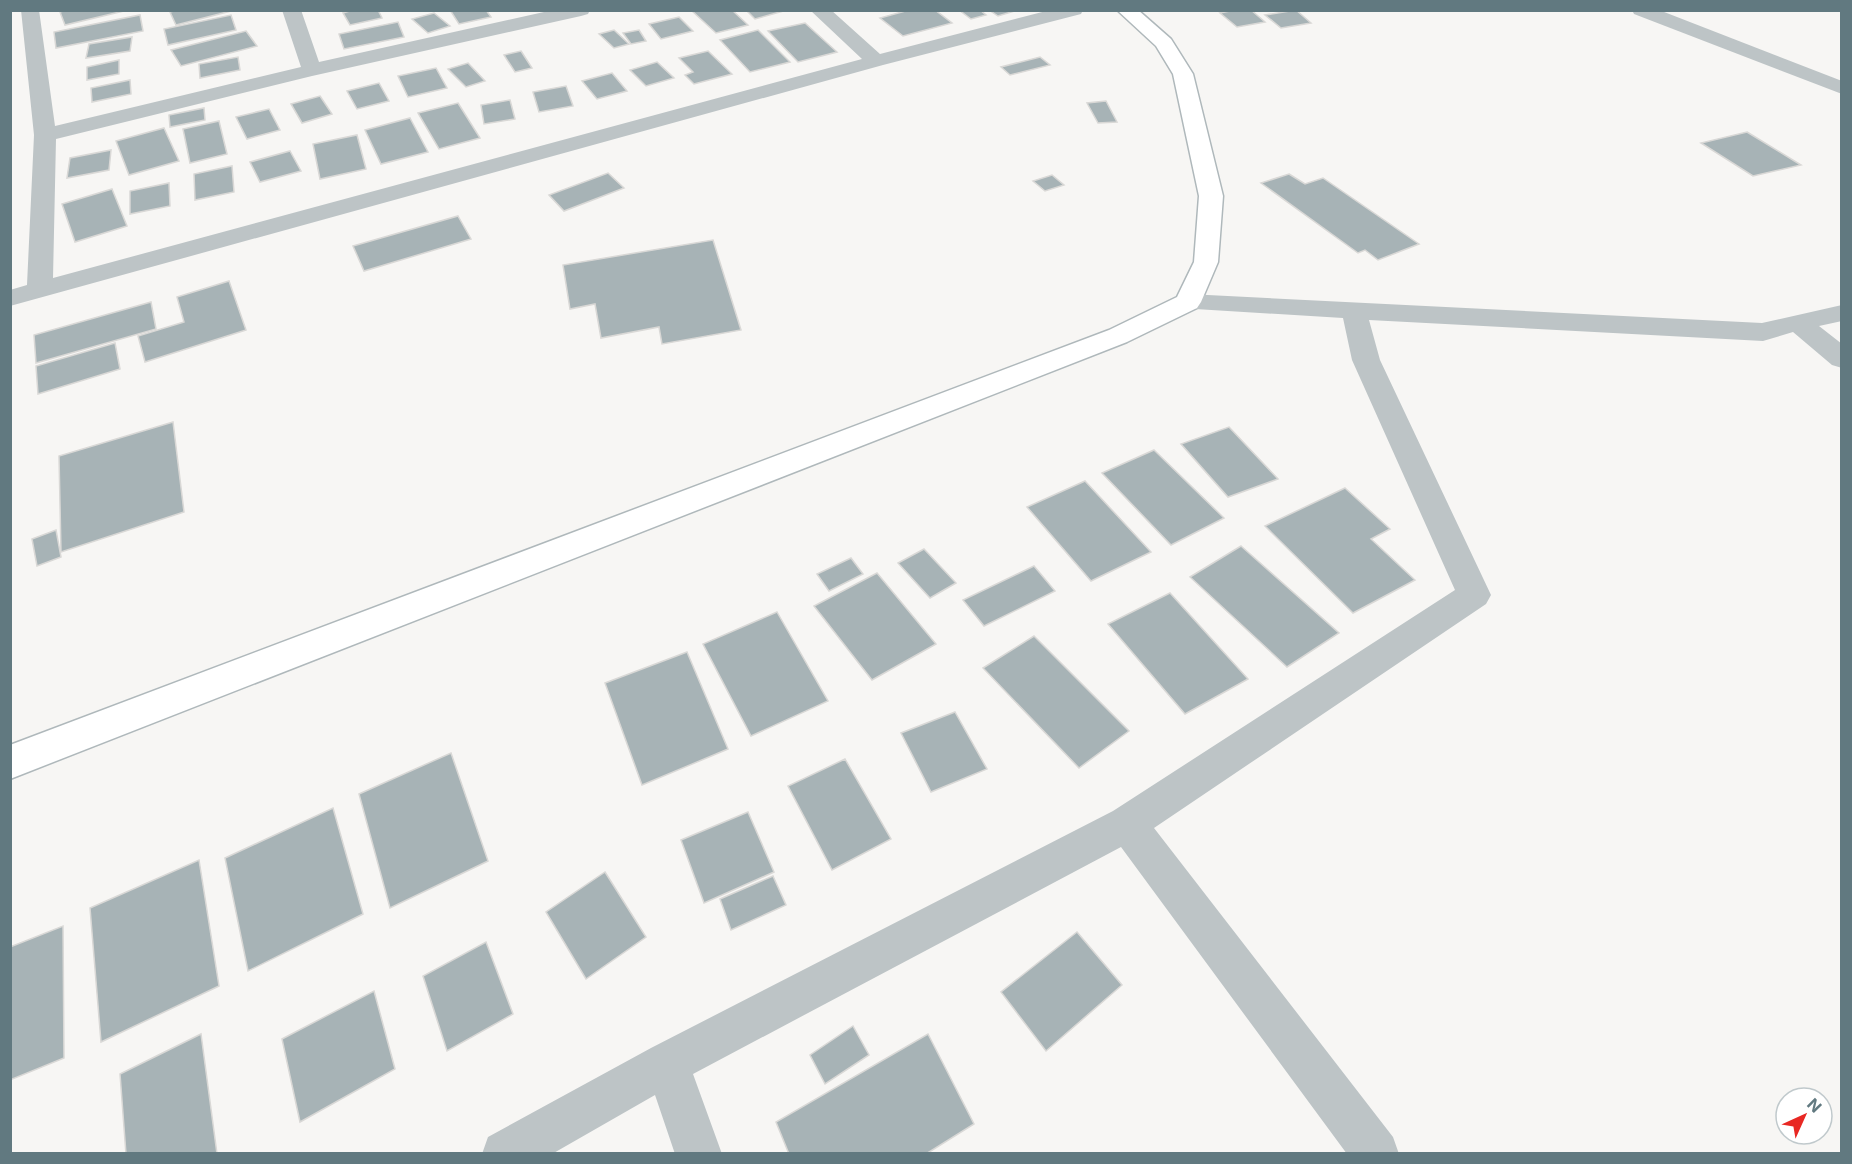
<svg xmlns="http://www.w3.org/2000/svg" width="1852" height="1164" viewBox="0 0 1852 1164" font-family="Inter,sans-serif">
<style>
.building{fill:#a7b3b6;stroke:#d9d8d6;stroke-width:1.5}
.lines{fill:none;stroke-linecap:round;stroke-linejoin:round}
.secondary-casing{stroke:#afb8bb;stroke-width:3}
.street{fill:#bdc4c6;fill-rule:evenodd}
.secondary{fill:#fff;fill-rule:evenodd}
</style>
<rect width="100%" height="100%" fill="#f7f6f4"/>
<g class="building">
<path d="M 67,10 L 128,10 L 65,25 L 60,12 Z"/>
<path d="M 178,10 L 235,10 L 176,25 L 170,12 Z"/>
<path d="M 353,10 L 378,10 L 382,18 L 350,25 L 343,13 Z"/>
<path d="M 450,10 L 486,10 L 491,17 L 459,24 Z"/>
<path d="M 691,10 L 732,10 L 748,25 L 716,33 Z"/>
<path d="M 746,10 L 787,10 L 755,19 Z"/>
<path d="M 909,10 L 935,10 L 952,23 L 903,36 L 880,18 Z"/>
<path d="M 959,10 L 980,10 L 986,15 L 971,19 Z"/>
<path d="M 989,10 L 1018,10 L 998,16 Z"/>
<path d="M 1235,10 L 1251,10 L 1265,22 L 1237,27 L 1220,13 Z"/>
<path d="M 1296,10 L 1311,23 L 1281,28 L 1265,15 Z"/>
<path d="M 434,13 L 450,26 L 428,33 L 412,19 Z"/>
<path d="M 140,15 L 143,31 L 56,48 L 54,32 Z"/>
<path d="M 231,15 L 236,30 L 168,45 L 164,29 Z"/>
<path d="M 679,17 L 693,31 L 661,39 L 649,24 Z"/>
<path d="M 398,22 L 404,37 L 344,49 L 339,34 Z"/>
<path d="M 805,23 L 837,52 L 798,62 L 768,31 Z"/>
<path d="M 614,30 L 629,44 L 614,48 L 599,34 Z"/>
<path d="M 639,30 L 646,41 L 631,44 L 623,33 Z"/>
<path d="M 758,30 L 790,62 L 750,72 L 720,40 Z"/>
<path d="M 246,31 L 257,46 L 181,66 L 171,50 Z"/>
<path d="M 132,37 L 130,51 L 86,58 L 89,44 Z"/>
<path d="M 521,51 L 532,68 L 515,72 L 504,55 Z"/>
<path d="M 708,51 L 732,74 L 694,84 L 685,75 L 693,72 L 679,58 Z"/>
<path d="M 238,57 L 240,70 L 200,78 L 199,64 Z"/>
<path d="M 1040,57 L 1050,65 L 1010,75 L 1001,67 Z"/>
<path d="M 119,60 L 119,74 L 87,80 L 87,67 Z"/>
<path d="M 657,62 L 674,78 L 646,86 L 630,70 Z"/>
<path d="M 468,63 L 485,81 L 466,87 L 448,69 Z"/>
<path d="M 436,68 L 447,88 L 408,97 L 398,76 Z"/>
<path d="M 612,73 L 627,91 L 597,99 L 582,81 Z"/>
<path d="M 130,80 L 131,94 L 92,102 L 91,88 Z"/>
<path d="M 379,83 L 389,101 L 357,109 L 347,91 Z"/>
<path d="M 566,86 L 573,106 L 539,112 L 533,92 Z"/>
<path d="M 320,96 L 332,114 L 302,123 L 291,104 Z"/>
<path d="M 510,100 L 515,119 L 484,124 L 481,105 Z"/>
<path d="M 1106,101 L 1117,122 L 1098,123 L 1087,103 Z"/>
<path d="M 458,103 L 480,138 L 439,149 L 418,113 Z"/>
<path d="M 204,108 L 205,120 L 170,127 L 169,115 Z"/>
<path d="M 269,109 L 280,130 L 247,139 L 236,117 Z"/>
<path d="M 410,118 L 428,152 L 381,164 L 365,130 Z"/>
<path d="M 219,121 L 227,154 L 190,163 L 183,129 Z"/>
<path d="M 164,128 L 179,161 L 129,175 L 116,141 Z"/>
<path d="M 1747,132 L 1801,165 L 1753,176 L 1701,143 Z"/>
<path d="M 357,135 L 366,169 L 320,179 L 313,144 Z"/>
<path d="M 111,150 L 109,170 L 67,178 L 70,158 Z"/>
<path d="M 290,151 L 301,171 L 260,182 L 250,162 Z"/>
<path d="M 232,166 L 234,192 L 195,200 L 194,174 Z"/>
<path d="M 608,173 L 624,188 L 564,211 L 549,195 Z"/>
<path d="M 1289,174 L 1305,184 L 1323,178 L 1419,244 L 1378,260 L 1365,250 L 1358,253 L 1261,183 Z"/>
<path d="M 1052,175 L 1064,185 L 1045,191 L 1033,181 Z"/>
<path d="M 169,183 L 170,206 L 130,214 L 130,191 Z"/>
<path d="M 112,189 L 127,226 L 75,242 L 62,204 Z"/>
<path d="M 458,216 L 471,239 L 364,271 L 353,246 Z"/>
<path d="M 713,240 L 741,330 L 662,344 L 659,327 L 601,338 L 595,304 L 570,309 L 563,265 Z"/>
<path d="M 229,281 L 246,330 L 145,362 L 138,336 L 184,322 L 177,297 Z"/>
<path d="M 151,302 L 156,329 L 36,363 L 34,335 Z"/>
<path d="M 115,343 L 120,369 L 38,394 L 36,366 Z"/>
<path d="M 173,422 L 184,512 L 61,552 L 59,456 Z"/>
<path d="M 1229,427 L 1278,479 L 1228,497 L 1181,444 Z"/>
<path d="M 1154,450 L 1224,518 L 1171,545 L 1102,473 Z"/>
<path d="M 1085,481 L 1151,552 L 1091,581 L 1027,507 Z"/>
<path d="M 1345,488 L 1390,529 L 1371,539 L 1415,580 L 1353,613 L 1265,526 Z"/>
<path d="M 56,530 L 61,557 L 37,566 L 32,539 Z"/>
<path d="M 1241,546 L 1339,633 L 1287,667 L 1190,577 Z"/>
<path d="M 924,549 L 956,583 L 930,598 L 898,563 Z"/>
<path d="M 851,558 L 863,574 L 829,591 L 817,574 Z"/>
<path d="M 1034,566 L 1055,591 L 984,626 L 963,600 Z"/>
<path d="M 877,573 L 936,644 L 872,680 L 814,606 Z"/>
<path d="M 1170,593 L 1248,679 L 1185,714 L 1108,624 Z"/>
<path d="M 777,612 L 828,701 L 751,736 L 703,644 Z"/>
<path d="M 1034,636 L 1129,731 L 1079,768 L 983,668 Z"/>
<path d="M 687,652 L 728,749 L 642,785 L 605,683 Z"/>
<path d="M 955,712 L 987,769 L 931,792 L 901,733 Z"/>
<path d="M 451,753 L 488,861 L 390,908 L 359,794 Z"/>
<path d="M 845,759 L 891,839 L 832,870 L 788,786 Z"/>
<path d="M 333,808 L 363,914 L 248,971 L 225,858 Z"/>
<path d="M 748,812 L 774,872 L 704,903 L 681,840 Z"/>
<path d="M 199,860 L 219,986 L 101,1042 L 90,908 Z"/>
<path d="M 605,872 L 646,937 L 586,979 L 546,912 Z"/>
<path d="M 773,876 L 786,905 L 731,930 L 720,899 Z"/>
<path d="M 63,926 L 64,1058 L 10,1080 L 10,947 Z"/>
<path d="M 1077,932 L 1122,985 L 1046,1051 L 1001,992 Z"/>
<path d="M 486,942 L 513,1014 L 447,1051 L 423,976 Z"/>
<path d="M 374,991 L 395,1069 L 300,1122 L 282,1039 Z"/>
<path d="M 853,1026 L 869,1055 L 825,1084 L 810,1055 Z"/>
<path d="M 201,1034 L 217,1154 L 126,1154 L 120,1074 Z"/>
<path d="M 928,1034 L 974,1124 L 926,1154 L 789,1154 L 776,1122 Z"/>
</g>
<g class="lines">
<g class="secondary-casing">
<path id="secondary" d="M 1117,10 L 1138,10 L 1171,39 L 1193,74 L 1223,196 L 1218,262 L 1201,302 L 1197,308 L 1127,342 L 10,779 L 10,745 L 1109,330 L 1177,297 L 1194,262 L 1199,196 L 1173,74 L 1156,46 Z"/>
</g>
<g class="street">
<path d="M 21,10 L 39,10 L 55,126 L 301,67 L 282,10 L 301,10 L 319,62 L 553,10 L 590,10 L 588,14 L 581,16 L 312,76 L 56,139 L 53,278 L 862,59 L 810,10 L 831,10 L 880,54 L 1050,10 L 1083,10 L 1081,14 L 883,65 L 10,306 L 10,290 L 27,285 L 34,135 Z"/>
<path d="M 1632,10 L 1659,10 L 1842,81 L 1842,94 L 1634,14 Z"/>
<path d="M 1188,294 L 1762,323 L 1842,305 L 1842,321 L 1819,326 L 1842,344 L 1842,368 L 1832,365 L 1793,332 L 1763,341 L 1369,320 L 1380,360 L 1491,595 L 1486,604 L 1154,828 L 1393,1137 L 1399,1154 L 1347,1154 L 1121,847 L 693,1074 L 722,1154 L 675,1154 L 655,1095 L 552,1154 L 482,1154 L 488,1137 L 651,1048 L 1113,811 L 1455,590 L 1352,360 L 1343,318 L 1179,308 L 1175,302 L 1179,296 Z"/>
</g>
<use href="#secondary" class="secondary"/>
</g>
<rect width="1852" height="1164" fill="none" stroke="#617980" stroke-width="24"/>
<g transform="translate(1804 1116) rotate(45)"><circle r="28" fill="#ffffff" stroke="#c0c9cc" stroke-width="1.5"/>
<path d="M0-4.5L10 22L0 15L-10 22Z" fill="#e82823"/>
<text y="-9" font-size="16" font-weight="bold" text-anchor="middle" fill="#617980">N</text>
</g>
</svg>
